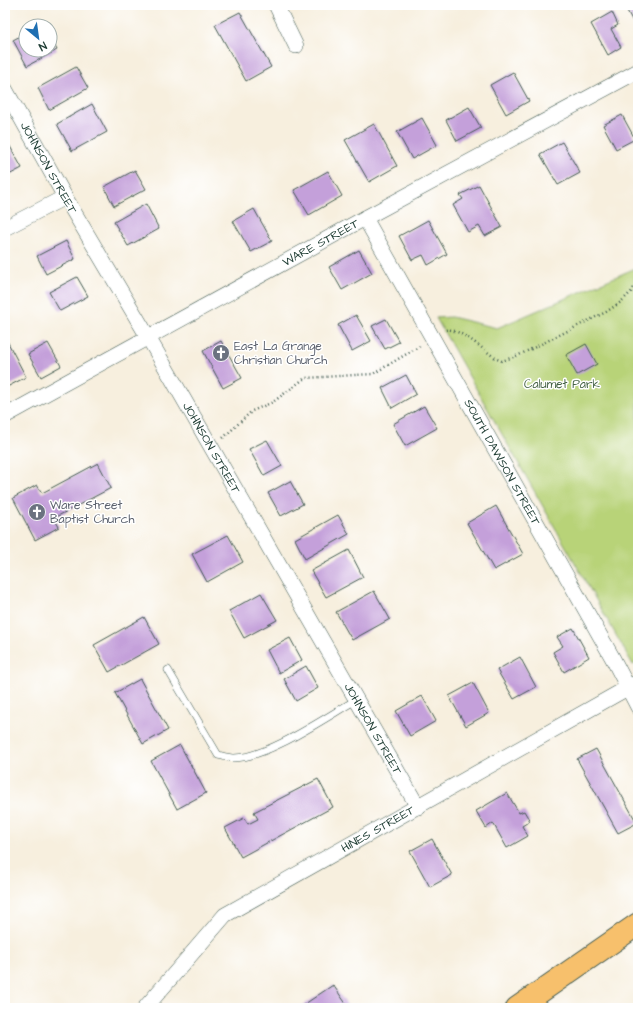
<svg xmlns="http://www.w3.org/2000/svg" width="643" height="1013" viewBox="0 0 643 1013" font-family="'Architects Daughter',sans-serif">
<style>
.green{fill:#b8d378;stroke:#6c8856}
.building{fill:#c4a0da}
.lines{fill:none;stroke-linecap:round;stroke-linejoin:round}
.lane-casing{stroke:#3f584e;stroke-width:8}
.street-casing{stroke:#3f584e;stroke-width:16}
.highway-casing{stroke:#3f584e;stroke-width:24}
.path{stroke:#3f584e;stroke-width:2.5;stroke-dasharray:1 3;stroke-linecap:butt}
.lane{stroke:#fff;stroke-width:7}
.street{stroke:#fff;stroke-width:15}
.highway{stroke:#f7c06c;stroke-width:22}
.labels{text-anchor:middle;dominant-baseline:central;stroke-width:3;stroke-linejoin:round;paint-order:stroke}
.street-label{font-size:12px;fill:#1f3d34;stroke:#fff}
.worship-label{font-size:12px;fill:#5b616d;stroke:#fff;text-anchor:start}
.park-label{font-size:12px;fill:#456245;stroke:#fff}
</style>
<rect width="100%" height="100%" fill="#fff"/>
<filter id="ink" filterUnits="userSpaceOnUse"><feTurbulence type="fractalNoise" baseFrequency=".025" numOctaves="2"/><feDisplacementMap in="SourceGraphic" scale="8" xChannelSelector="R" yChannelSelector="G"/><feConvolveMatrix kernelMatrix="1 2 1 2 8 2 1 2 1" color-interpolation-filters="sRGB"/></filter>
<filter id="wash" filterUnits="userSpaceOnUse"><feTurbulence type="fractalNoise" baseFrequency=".012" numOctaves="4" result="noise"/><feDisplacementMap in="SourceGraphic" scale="16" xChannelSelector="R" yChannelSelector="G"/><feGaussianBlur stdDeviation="0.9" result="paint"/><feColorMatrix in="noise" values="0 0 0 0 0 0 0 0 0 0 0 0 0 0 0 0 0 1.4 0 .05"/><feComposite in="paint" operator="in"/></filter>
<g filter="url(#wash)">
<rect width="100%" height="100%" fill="#f7efde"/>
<path class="green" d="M 638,267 L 638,662 L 633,665 L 436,318 L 451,317 L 497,328 Z"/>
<g id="blocks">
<g class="building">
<path d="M 624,5 L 638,5 L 638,31 Z"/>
<path d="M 240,12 L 271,67 L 246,81 L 215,25 Z"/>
<path d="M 612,12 L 618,25 L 611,29 L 621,47 L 608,55 L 591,24 Z"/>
<path d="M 26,33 L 26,50 L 50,50 L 50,37 L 57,50 L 27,66 L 13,40 Z"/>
<path d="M 76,67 L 88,88 L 49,110 L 38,88 Z"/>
<path d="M 513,72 L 529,101 L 506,114 L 490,85 Z"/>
<path d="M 92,104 L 107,132 L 72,151 L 57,124 Z"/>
<path d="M 469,107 L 481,128 L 457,141 L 446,120 Z"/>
<path d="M 622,115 L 635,139 L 616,149 L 603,125 Z"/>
<path d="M 422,118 L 437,145 L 412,159 L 397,132 Z"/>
<path d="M 374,124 L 397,166 L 369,182 L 345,140 Z"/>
<path d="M 7,141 L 22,168 L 5,177 L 5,142 Z"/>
<path d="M 562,142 L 580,173 L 558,185 L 540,154 Z"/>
<path d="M 135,170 L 146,189 L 114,206 L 104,187 Z"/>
<path d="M 328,171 L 342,196 L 309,215 L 294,190 Z"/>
<path d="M 479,185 L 502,227 L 485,236 L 479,226 L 468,232 L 453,205 L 463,199 L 460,195 Z"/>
<path d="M 146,204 L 159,229 L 128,246 L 114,222 Z"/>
<path d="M 254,209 L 272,241 L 251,252 L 233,221 Z"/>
<path d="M 428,220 L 447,254 L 428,265 L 423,255 L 412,260 L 399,236 Z"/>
<path d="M 66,241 L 75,259 L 46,274 L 37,256 Z"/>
<path d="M 359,250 L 372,273 L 342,290 L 329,267 Z"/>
<path d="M 77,277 L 88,296 L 60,311 L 49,292 Z"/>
<path d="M 356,315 L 371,341 L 352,351 L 338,325 Z"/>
<path d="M 386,319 L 399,342 L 385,349 L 372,326 Z"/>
<path d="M 5,337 L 26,377 L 5,388 Z"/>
<path d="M 221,341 L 242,378 L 223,388 L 203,351 Z"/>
<path d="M 48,343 L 61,366 L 41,377 L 28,354 Z"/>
<path d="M 586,344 L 597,364 L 577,375 L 566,355 Z"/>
<path d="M 406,375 L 416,394 L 392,408 L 382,388 Z"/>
<path d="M 424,406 L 437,428 L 405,446 L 393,424 Z"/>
<path d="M 267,440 L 282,466 L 264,476 L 249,449 Z"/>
<path d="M 98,463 L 111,488 L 54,518 L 59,527 L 35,540 L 13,498 L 37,485 L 42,493 Z"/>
<path d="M 290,481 L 303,504 L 281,516 L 268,493 Z"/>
<path d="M 496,506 L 523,554 L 494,570 L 467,523 Z"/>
<path d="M 338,515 L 349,534 L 305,559 L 295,539 Z"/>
<path d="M 228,535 L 243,562 L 207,582 L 192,554 Z"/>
<path d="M 349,550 L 363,577 L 326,597 L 311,571 Z"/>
<path d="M 374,591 L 390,619 L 352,640 L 336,612 Z"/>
<path d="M 261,593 L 277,620 L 244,638 L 229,611 Z"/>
<path d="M 144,617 L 159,644 L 109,672 L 94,645 Z"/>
<path d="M 573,628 L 589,657 L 564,672 L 553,652 L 563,646 L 557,637 Z"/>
<path d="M 290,638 L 302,660 L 279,673 L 267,650 Z"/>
<path d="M 520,657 L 536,687 L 514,699 L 497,670 Z"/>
<path d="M 306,666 L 318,688 L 296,701 L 284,679 Z"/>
<path d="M 140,679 L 168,730 L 143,744 L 115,693 Z"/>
<path d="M 473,683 L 489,713 L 466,726 L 449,696 Z"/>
<path d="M 422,696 L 436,721 L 410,736 L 396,711 Z"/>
<path d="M 180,745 L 206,793 L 177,809 L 151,761 Z"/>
<path d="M 596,749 L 637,823 L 618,833 L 577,759 Z"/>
<path d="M 318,779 L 333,807 L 241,857 L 225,828 L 244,818 L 248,824 L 258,819 L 254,812 Z"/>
<path d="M 507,793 L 519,813 L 524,811 L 530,821 L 522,826 L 528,836 L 507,848 L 493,823 L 486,828 L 476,811 Z"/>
<path d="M 432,839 L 452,875 L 430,887 L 410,851 Z"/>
<path d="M 333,985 L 349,1008 L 299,1008 Z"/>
</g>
</g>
</g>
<g filter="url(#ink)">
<use href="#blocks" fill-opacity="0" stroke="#3f584e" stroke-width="1"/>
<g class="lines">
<g class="lane-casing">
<path id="lane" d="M 168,670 L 218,755 C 222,756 228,758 233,758 C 266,759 326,717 356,700"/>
</g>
<g class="street-casing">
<g id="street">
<path d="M 276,5 L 296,46"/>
<path id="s1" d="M 5,89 L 65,197 L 148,337 L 418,807"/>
<path id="s2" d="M 365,218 L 612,657 L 638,707"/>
<path d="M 5,228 L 65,197"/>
<path id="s3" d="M 5,416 L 365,218 L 638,71"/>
<path id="s4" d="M 145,1008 L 225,915 L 638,682"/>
</g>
</g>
<g class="highway-casing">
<path id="highway" d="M 517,1008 L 638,924"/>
</g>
<g class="path">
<path d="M 446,330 C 459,327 486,352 497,359 L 502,361 L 519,355 L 606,312 L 621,302 L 631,292 L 638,281"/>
<path d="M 223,438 L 252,411 L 273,402 L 305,378 L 373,374 L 420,346"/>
</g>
<use href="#lane" class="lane"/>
<use href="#street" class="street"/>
<use href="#highway" class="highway"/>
</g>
</g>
<defs>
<g id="church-disc" transform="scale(0.9)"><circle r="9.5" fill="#6b7280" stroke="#fff"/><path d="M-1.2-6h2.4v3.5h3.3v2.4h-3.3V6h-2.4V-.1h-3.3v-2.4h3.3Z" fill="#fff"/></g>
</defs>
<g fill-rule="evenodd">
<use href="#church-disc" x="221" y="353"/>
<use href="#church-disc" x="37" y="512"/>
</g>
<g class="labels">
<g class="street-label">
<text stroke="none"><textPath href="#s1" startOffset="90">JOHNSON STREET</textPath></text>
<text stroke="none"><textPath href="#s3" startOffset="360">WARE STREET</textPath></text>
<text stroke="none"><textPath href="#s1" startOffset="414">JOHNSON STREET</textPath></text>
<text stroke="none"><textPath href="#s2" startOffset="280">SOUTH DAWSON STREET</textPath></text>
<text stroke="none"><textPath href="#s1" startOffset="738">JOHNSON STREET</textPath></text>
<text stroke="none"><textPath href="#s4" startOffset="298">HINES STREET</textPath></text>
</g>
<g class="worship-label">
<text x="234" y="346">East La Grange<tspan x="234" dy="14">Christian Church</tspan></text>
<text x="50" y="505">Ware Street<tspan x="50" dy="14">Baptist Church</tspan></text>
</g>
<g class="park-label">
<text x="562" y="384">Calumet Park</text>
</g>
</g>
<rect width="643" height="1013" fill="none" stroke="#fff" stroke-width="20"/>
<g transform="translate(38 38) rotate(151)"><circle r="19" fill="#ffffff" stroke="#a5b1ae"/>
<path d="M0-3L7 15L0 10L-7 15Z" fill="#1f6fb2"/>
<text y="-6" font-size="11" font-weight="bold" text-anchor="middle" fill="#1f3d34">N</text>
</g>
</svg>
